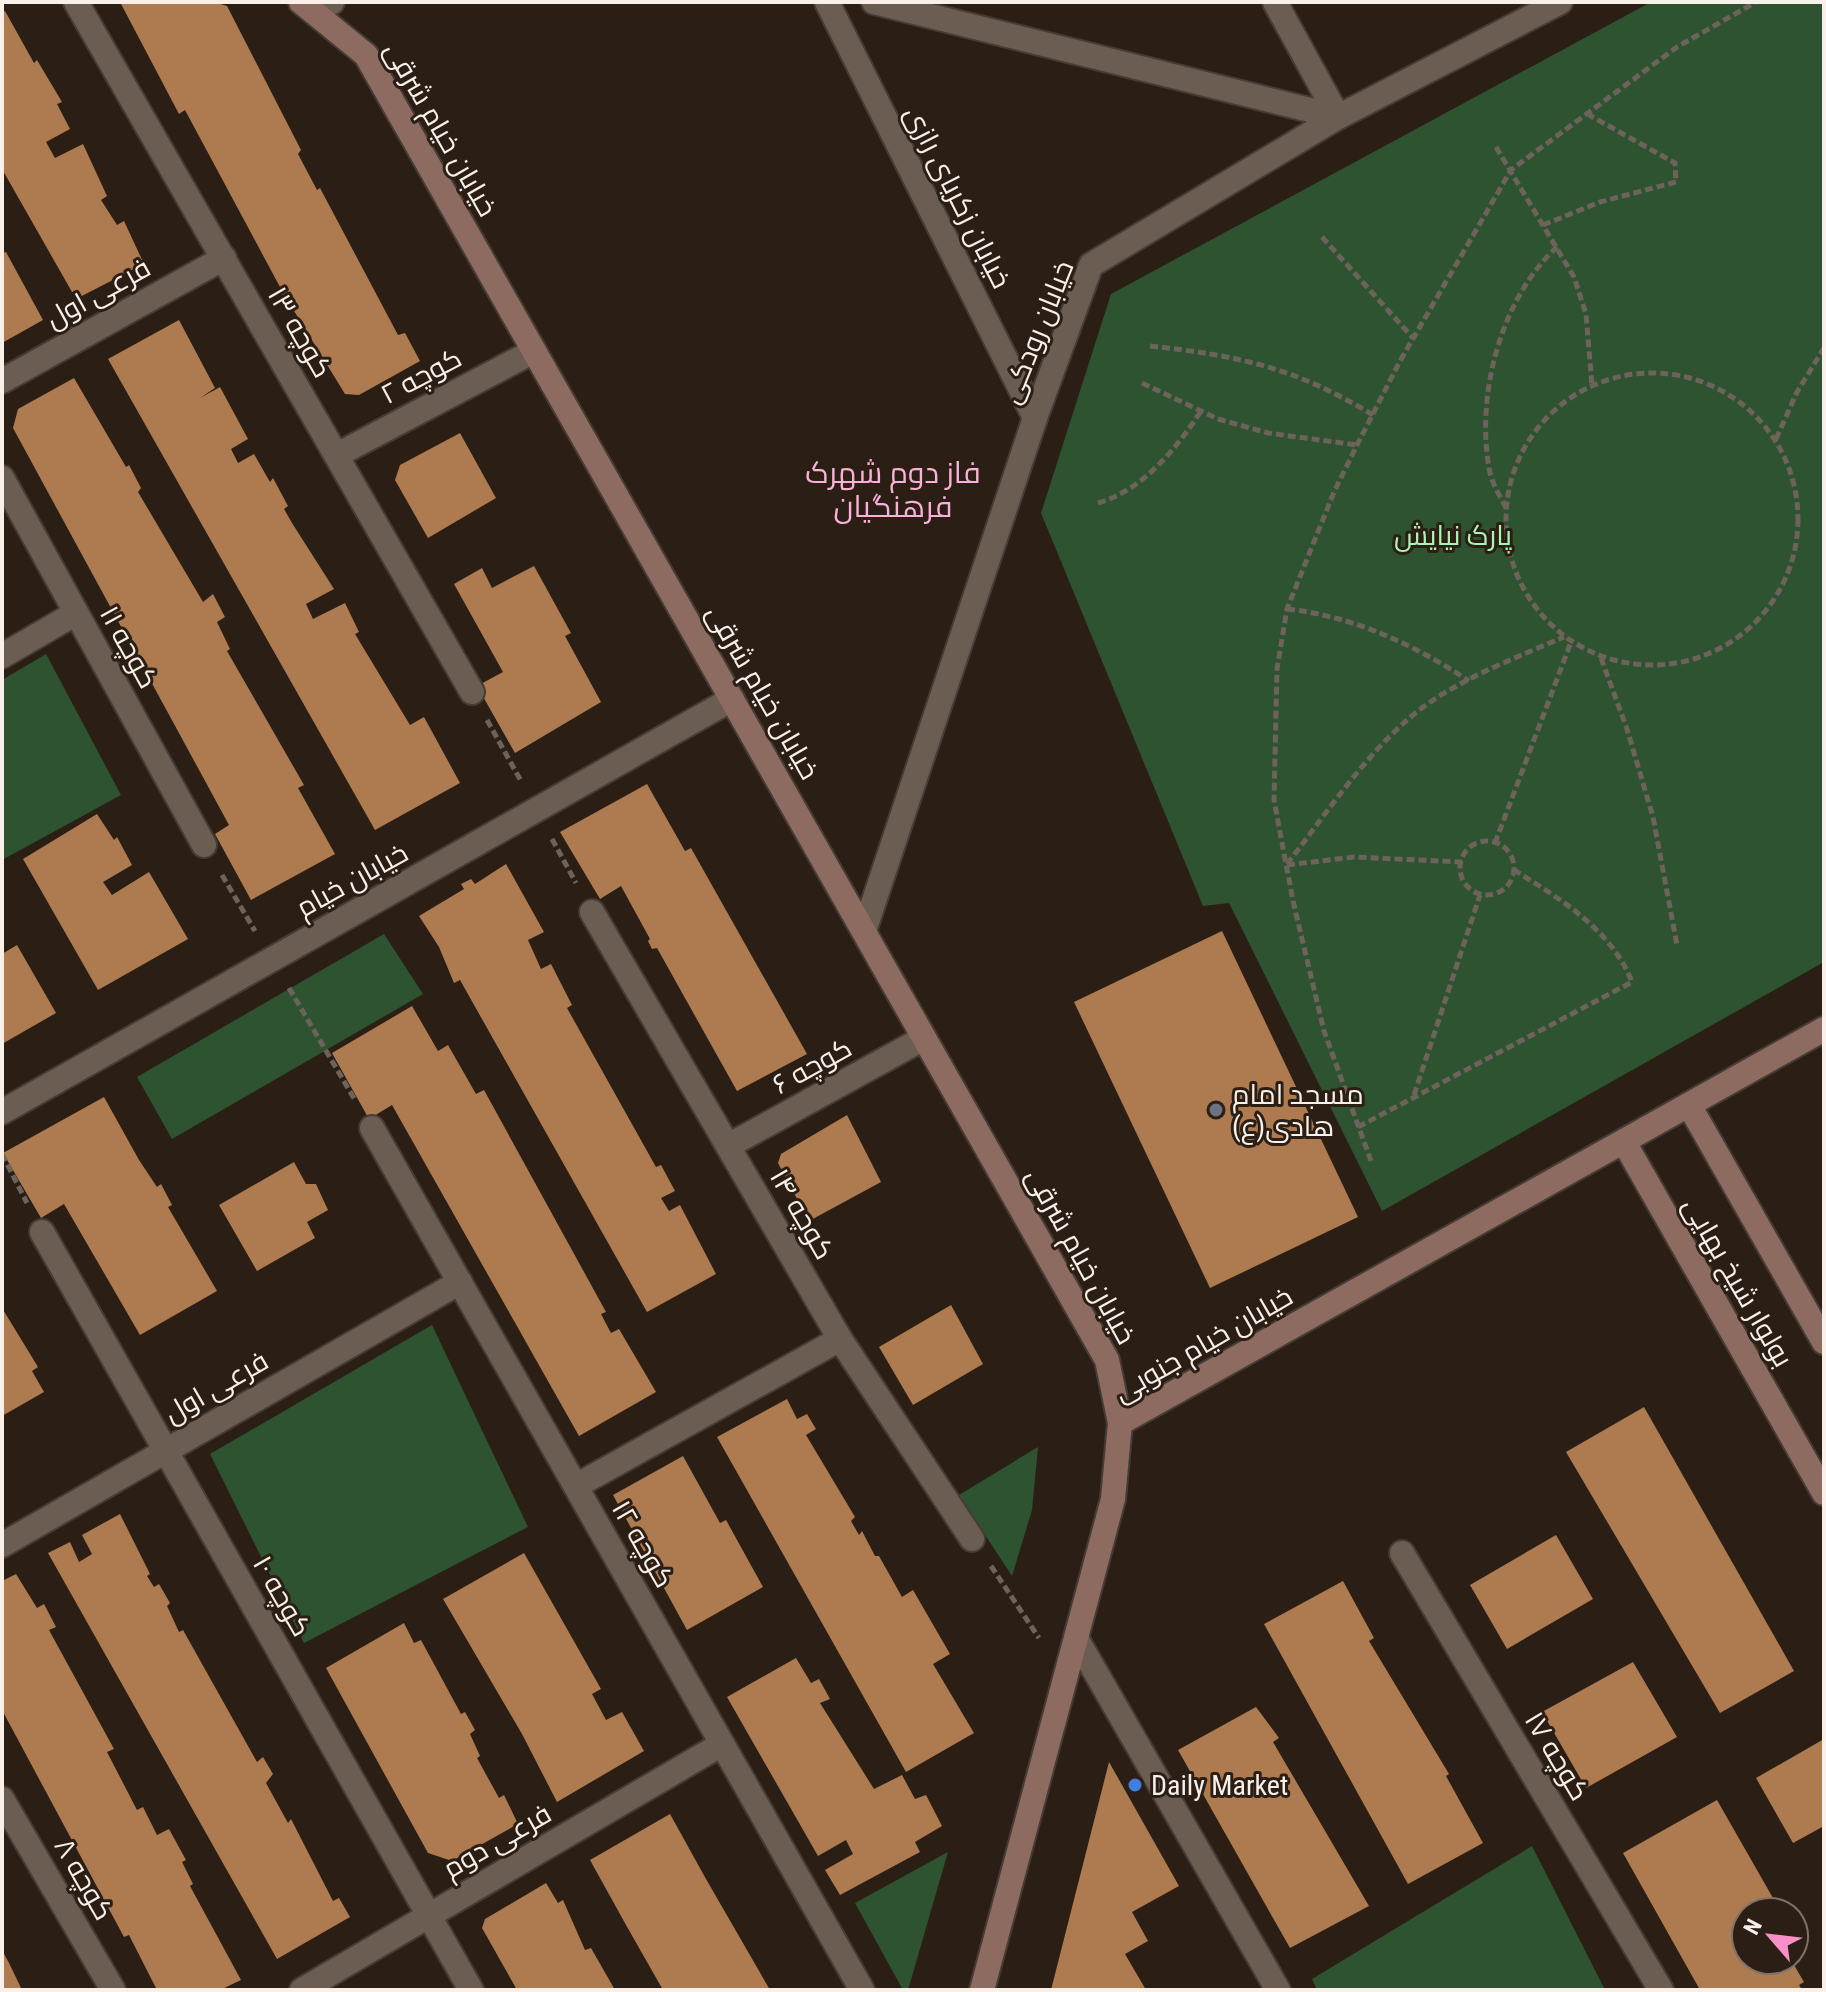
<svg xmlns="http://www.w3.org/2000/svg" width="1826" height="1992" viewBox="0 0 1826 1992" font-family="'Roboto Condensed',Cairo,sans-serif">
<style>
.green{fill:#2d5331}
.building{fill:#ae7a4f}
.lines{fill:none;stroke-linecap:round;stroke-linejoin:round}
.street-casing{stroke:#463c35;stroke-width:28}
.secondary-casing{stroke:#463c35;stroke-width:28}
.path{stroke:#6e635b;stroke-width:5;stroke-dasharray:8 4;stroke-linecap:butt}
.street{stroke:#6c5d52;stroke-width:24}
.secondary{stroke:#8d6b60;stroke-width:24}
.worship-dot{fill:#6b7280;stroke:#2b1f15;stroke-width:3}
.shop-dot{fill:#3f7fe0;stroke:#2b1f15;stroke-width:3}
.labels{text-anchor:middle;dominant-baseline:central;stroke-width:6;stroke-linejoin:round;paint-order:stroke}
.street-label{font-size:28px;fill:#f9f0ea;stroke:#2b1f15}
.park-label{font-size:28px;fill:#aaf4b1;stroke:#2b1f15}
.poi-label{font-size:28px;fill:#f9f0ea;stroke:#2b1f15;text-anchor:start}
.neighbourhood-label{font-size:30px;fill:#fbb0d7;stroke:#2b1f15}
</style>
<rect width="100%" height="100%" fill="#2b1f15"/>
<g class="green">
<path d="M 1651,2 L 1824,2 L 1824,962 L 1382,1211 L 1229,903 L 1203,906 L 1041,513 L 1111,294 Z"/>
<path d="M 46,654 L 121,795 L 2,860 L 2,680 Z"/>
<path d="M 384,934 L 423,994 L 172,1139 L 137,1077 Z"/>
<path d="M 432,1325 L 528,1527 L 304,1643 L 210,1454 Z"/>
<path d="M 1038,1447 L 1032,1510 L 1012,1576 L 959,1495 Z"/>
<path d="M 1532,1846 L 1605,1990 L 1317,1990 L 1312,1979 Z"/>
<path d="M 948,1852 L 908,1990 L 903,1990 L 855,1903 Z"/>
</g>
<g class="building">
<path d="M 120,2 L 214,2 L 227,6 L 301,150 L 298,154 L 317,190 L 320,188 L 398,335 L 405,333 L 420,361 L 359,395 L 345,394 L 291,306 L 286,307 L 280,287 L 185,110 L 179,114 Z"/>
<path d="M 5,11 L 34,63 L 37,60 L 62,102 L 57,104 L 70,129 L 46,142 L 55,158 L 83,144 L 107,196 L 101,200 L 117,225 L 124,221 L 144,264 L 76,299 L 2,169 L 2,13 Z"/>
<path d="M 6,252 L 43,320 L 2,343 L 2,253 Z"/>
<path d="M 179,320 L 215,388 L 200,398 L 220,387 L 248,439 L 231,449 L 238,463 L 254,454 L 270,482 L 273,478 L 288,506 L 284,509 L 292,523 L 334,589 L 306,604 L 313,619 L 345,603 L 359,632 L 355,634 L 410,725 L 424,717 L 460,783 L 375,830 L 108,359 Z"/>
<path d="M 74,378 L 126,467 L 129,465 L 141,488 L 138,492 L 203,602 L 213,594 L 225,617 L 217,622 L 230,649 L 227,651 L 304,785 L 298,788 L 335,854 L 251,900 L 215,834 L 229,825 L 13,428 L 18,409 Z"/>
<path d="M 460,433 L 496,498 L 428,538 L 395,480 L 400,465 Z"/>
<path d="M 534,566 L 571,633 L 565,636 L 601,702 L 515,753 L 477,686 L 503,672 L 454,584 L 482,568 L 492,588 Z"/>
<path d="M 647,784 L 685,851 L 691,848 L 807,1054 L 737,1091 L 657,948 L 652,949 L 648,941 L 650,939 L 621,886 L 600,899 L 560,832 Z"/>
<path d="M 97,814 L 114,840 L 117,837 L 132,865 L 103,882 L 112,895 L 149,872 L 188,939 L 98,990 L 23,859 Z"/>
<path d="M 506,864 L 544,932 L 528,940 L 541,969 L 551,964 L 572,1005 L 567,1008 L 656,1167 L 661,1165 L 675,1191 L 661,1198 L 669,1211 L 680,1205 L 716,1274 L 647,1312 L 460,980 L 454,983 L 439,947 L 419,916 L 464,889 L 461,884 L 471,879 L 475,884 Z"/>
<path d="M 1222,931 L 1358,1217 L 1210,1288 L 1074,1002 Z"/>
<path d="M 17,945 L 56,1013 L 2,1044 L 2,954 Z"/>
<path d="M 412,1006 L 438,1051 L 448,1045 L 476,1094 L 484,1090 L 606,1312 L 601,1314 L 611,1333 L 619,1329 L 656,1392 L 579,1436 L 392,1105 L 369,1119 L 332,1053 Z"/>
<path d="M 104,1097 L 139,1160 L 157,1187 L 161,1184 L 172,1205 L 168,1207 L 217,1291 L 140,1335 L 64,1204 L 41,1218 L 3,1153 Z"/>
<path d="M 847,1115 L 881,1182 L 809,1221 L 778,1163 L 781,1154 Z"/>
<path d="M 294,1162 L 306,1184 L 316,1184 L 328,1210 L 307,1222 L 315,1238 L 257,1271 L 219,1205 Z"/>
<path d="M 951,1305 L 983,1364 L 913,1405 L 879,1347 Z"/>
<path d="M 2,1308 L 38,1367 L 32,1371 L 44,1392 L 2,1416 Z"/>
<path d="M 787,1399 L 797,1419 L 807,1414 L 816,1429 L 806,1435 L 855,1517 L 851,1521 L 859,1535 L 862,1531 L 875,1556 L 879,1556 L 902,1597 L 913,1590 L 950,1654 L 933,1664 L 974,1733 L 906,1772 L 717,1437 Z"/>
<path d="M 1644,1407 L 1794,1671 L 1720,1713 L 1566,1452 Z"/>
<path d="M 683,1456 L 720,1523 L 726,1520 L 763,1587 L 687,1630 L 613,1495 Z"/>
<path d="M 120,1514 L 150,1574 L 147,1576 L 154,1587 L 159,1584 L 170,1603 L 167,1606 L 179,1632 L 183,1630 L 257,1762 L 263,1757 L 273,1774 L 266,1783 L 288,1823 L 291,1819 L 333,1901 L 339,1898 L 350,1917 L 277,1959 L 48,1553 L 70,1542 L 79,1562 L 92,1554 L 82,1535 Z"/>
<path d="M 1556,1535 L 1593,1599 L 1507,1649 L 1470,1585 Z"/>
<path d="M 524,1553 L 601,1689 L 592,1694 L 606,1720 L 622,1712 L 644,1751 L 557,1802 L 522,1734 L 443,1599 Z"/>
<path d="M 16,1574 L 37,1608 L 44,1604 L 56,1627 L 49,1630 L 114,1749 L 107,1752 L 137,1810 L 143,1807 L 157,1835 L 169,1829 L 186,1860 L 182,1862 L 193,1884 L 190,1886 L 241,1980 L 220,1990 L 157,1990 L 129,1935 L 124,1937 L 2,1710 L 2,1581 Z"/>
<path d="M 1343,1581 L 1374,1638 L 1369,1641 L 1449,1774 L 1446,1776 L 1483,1843 L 1408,1884 L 1264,1624 Z"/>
<path d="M 404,1623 L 414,1643 L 421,1640 L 461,1714 L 465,1712 L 475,1730 L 470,1734 L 480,1756 L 477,1758 L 499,1798 L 504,1795 L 518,1824 L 452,1861 L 428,1853 L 326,1668 Z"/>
<path d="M 796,1658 L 811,1683 L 819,1679 L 830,1699 L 820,1703 L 874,1789 L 902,1775 L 915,1799 L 926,1795 L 942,1826 L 915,1842 L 920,1852 L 840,1895 L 825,1870 L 853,1854 L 846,1840 L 818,1856 L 727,1697 Z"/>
<path d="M 1633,1662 L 1677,1737 L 1586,1788 L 1542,1712 Z"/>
<path d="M 1256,1707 L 1279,1738 L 1273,1742 L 1369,1906 L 1290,1948 L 1178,1750 Z"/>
<path d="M 1824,1739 L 1824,1826 L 1793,1843 L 1756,1778 Z"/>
<path d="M 1109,1762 L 1179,1886 L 1132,1912 L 1148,1941 L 1125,1954 L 1146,1990 L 1051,1990 Z"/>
<path d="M 1717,1800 L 1781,1912 L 1746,1912 L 1746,1960 L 1791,1960 L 1804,1982 L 1799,1985 L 1802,1990 L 1700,1990 L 1623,1853 Z"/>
<path d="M 670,1814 L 706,1879 L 770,1990 L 663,1990 L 626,1925 L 590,1860 Z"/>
<path d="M 546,1883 L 558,1903 L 563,1900 L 585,1950 L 591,1948 L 615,1990 L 517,1990 L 482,1928 L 485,1919 Z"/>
<path d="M 2,1950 L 9,1963 L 22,1990 L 2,1990 Z"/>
</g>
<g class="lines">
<g class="street-casing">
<g id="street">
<path d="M 76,2 L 472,692"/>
<path d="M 827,2 L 1035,418"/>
<path d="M 874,2 L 1338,117"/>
<path d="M 1275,2 L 1338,117"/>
<path d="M 316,11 L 332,2"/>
<path d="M 2,381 L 224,258"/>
<path d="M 337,455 L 534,351"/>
<path d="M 2,478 L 204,845"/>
<path d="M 2,656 L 76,613"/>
<path d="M 592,912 L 840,1339 L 972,1539"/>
<path d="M 865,928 L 1035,418 L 1091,265 L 1338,117 L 1560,2"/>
<path d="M 2,1112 L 732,699"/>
<path d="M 372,1128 L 862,1990"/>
<path d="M 728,1146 L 924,1038"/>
<path d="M 42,1232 L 471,1990"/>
<path d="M 576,1486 L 840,1339"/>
<path d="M 2,1545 L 460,1282"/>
<path d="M 1402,1553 L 1661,1990"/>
<path d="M 1076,1638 L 1278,1990"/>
<path d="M 2,1799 L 113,1990"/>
<path d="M 302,1990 L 722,1744"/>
</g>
</g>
<g class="secondary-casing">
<g id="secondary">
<path d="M 301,2 L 366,55 L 1107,1360 L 1120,1423"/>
<path d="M 1689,1105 L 1824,1342"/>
<path d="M 1624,1142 L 1824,1493"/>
<path d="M 982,1990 L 1113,1499 L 1120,1423 L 1824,1029"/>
</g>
</g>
<g class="path">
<path d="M 1496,147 L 1574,277 L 1586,314 L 1592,386"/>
<path d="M 1543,225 L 1600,202 L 1676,182 L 1675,163 L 1589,115"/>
<path d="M 1322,237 L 1413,338"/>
<path d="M 1150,346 C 1240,356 1294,367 1373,415"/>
<circle cx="1652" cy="519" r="146"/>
<path d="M 1142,383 L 1218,419 L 1268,433 L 1357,445"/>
<path d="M 1776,439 L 1797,392 L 1824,348"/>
<path d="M 1098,503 C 1143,490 1176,449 1201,411"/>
<path d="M 1506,508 C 1500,496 1491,482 1489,468 C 1476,394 1501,298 1557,247"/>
<path d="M 1287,609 C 1353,616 1415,645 1469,681"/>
<path d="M 1601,658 L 1627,729 L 1653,817 L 1677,945"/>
<path d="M 487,720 L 521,781"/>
<path d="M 552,839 L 576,883"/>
<circle cx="1487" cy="868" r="27"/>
<path d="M 1495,843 L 1571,642"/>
<path d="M 1287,864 C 1327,813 1363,757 1413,715 C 1454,681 1515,658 1564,637"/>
<path d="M 1287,865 L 1354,857 L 1462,862"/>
<path d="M 222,875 L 255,931"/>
<path d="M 289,988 L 355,1100"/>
<path d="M 1414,1095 L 1480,895"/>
<path d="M 1358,1127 L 1632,982 C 1612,930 1559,898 1514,870"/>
<path d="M 2,1154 L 27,1203"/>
<path d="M 1371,1161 L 1324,1031 L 1293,901 L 1274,800 L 1277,669 L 1287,609 L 1334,492 L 1357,445 L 1400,361 L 1511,170 L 1677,47 L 1756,2"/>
<path d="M 991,1566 L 1039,1638"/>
</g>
<use href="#street" class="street"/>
<use href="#secondary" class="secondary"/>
</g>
<circle class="worship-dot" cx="1216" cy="1110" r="8"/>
<circle class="shop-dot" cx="1135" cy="1785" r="8"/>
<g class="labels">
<g class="street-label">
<text transform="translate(441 129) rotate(60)">خیابان خیام شرقی</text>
<text transform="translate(958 197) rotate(63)">خیابان زکریای رازی</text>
<text transform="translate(98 293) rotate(-29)">فرعی اول</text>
<text transform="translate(300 332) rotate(60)">کوچه ۱۳</text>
<text transform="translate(1037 332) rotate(-68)">خیابان رودکی</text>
<text transform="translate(421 376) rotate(-28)">کوچه ۲</text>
<text transform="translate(129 647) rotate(61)">کوچه ۱۱</text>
<text transform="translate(763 692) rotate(60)">خیابان خیام شرقی</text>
<text transform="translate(352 880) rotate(-29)">خیابان خیام</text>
<text transform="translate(812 1066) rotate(-29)">کوچه ۶</text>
<text transform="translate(802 1214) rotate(60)">کوچه ۱۴</text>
<text transform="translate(1081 1256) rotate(61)">خیابان خیام شرقی</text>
<text transform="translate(1738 1282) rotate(60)">بولوار شیخ بهایی</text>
<text transform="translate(1203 1344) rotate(-30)">خیابان خیام جنوبی</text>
<text transform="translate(216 1387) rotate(-30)">فرعی اول</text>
<text transform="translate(643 1544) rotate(60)">کوچه ۱۲</text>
<text transform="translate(282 1596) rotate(60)">کوچه ۱۰</text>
<text transform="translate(1557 1756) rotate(59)">کوچه ۱۷</text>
<text transform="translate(497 1841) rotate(-30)">فرعی دوم</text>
<text transform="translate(84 1879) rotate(60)">کوچه ۸</text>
</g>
<g class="park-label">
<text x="1453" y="535">پارک نیایش</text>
</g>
<g class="poi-label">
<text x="1232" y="1094">مسجد امام<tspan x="1232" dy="32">هادی(ع)</tspan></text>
<text x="1151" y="1785">Daily Market</text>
</g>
<g class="neighbourhood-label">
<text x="893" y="472">فاز دوم شهرک<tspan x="893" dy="34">فرهنگیان</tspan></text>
</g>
</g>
<rect width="1826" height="1992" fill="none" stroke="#f9f0ea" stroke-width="8"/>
<g transform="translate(1770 1936) rotate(298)"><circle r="38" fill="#2b1f15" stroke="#7d736a" stroke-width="2"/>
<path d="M0-6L14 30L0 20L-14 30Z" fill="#f98fc9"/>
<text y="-12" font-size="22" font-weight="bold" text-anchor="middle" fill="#f9f0ea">N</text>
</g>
</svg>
